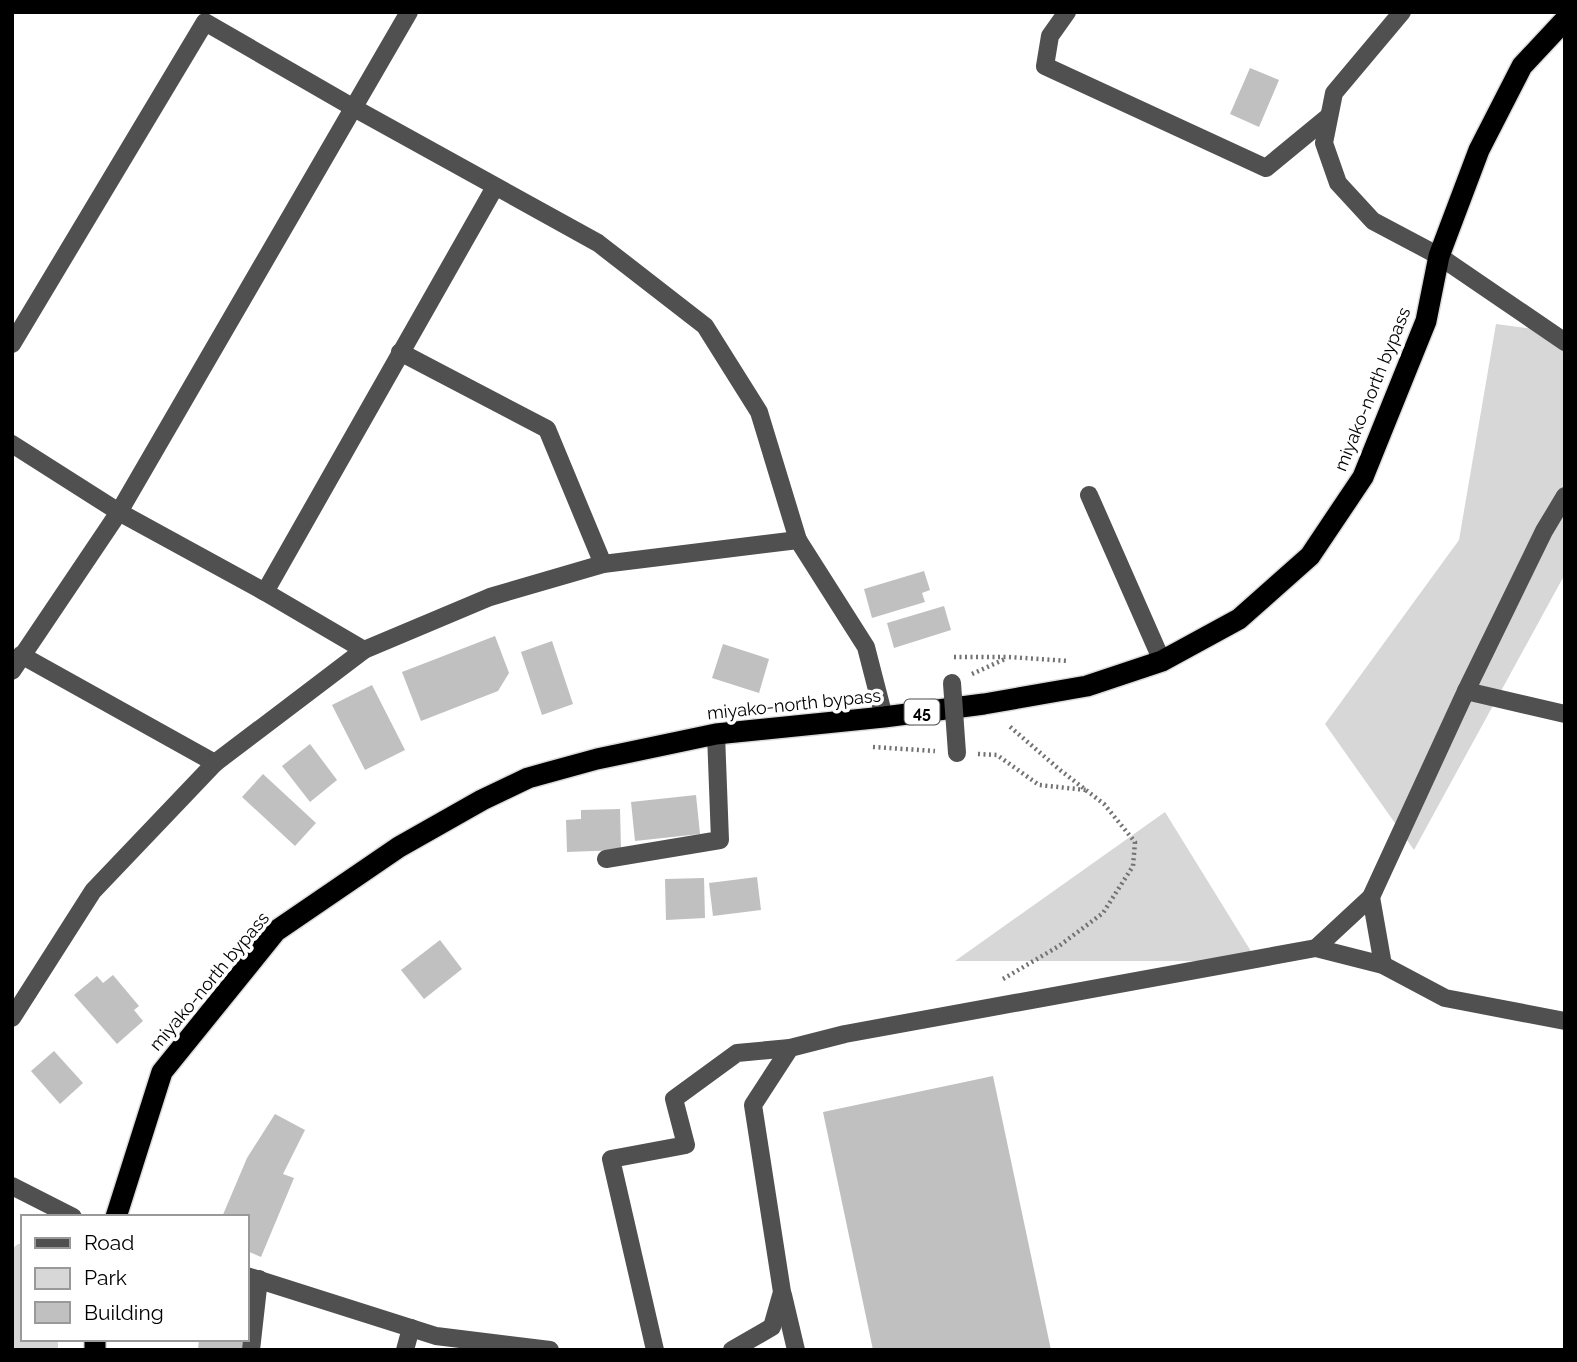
<svg xmlns="http://www.w3.org/2000/svg" width="1577" height="1362" viewBox="0 0 1577 1362" font-family="Raleway,sans-serif">
<style>
.green{fill:#d7d7d7}
.building{fill:#c0c0c0}
.lines{fill:none;stroke-linecap:round;stroke-linejoin:round}
.highway-casing{stroke:#dbdbdb;stroke-width:24}
.path{stroke:#727272;stroke-width:4.5;stroke-dasharray:2 3.5;stroke-linecap:butt}
.minor{stroke:#505050;stroke-width:18}
.highway{stroke:#000;stroke-width:21}
.minor-bridge{stroke:#505050;stroke-width:18}
.labels{text-anchor:middle;dominant-baseline:central;stroke-width:7;stroke-linejoin:round;paint-order:stroke}
.shield{fill:#fff;stroke:#4c4c4c;stroke-width:2}
.shield-label{font-size:16px;font-weight:bold;fill:#000}
.street-label{font-size:18px;fill:#000;stroke:#fff}
</style>
<rect width="100%" height="100%" fill="#fff"/>
<g class="green">
<path d="M 1496,324 L 1565,333 L 1565,574 L 1414,850 L 1325,724 L 1459,540 Z"/>
<path d="M 1165,812 L 1257,961 L 955,961 Z"/>
<path d="M 18,1244 L 23,1244 L 23,1339 L 58,1339 L 58,1350 L 12,1350 L 12,1249 Z"/>
</g>
<g class="building">
<path d="M 1250,68 L 1279,80 L 1259,127 L 1230,114 Z"/>
<path d="M 924,571 L 930,590 L 922,593 L 925,602 L 872,618 L 864,589 Z"/>
<path d="M 944,606 L 951,630 L 894,648 L 887,623 Z"/>
<path d="M 495,636 L 509,673 L 498,691 L 421,721 L 402,672 Z"/>
<path d="M 552,641 L 573,704 L 542,715 L 521,652 Z"/>
<path d="M 723,644 L 769,659 L 759,693 L 712,678 Z"/>
<path d="M 372,685 L 405,750 L 365,770 L 332,705 Z"/>
<path d="M 310,744 L 337,780 L 310,802 L 282,766 Z"/>
<path d="M 263,774 L 316,823 L 295,846 L 242,797 Z"/>
<path d="M 696,795 L 700,834 L 635,841 L 631,802 Z"/>
<path d="M 620,809 L 621,850 L 567,852 L 566,820 L 581,819 L 581,810 Z"/>
<path d="M 757,877 L 761,910 L 713,916 L 709,883 Z"/>
<path d="M 704,878 L 705,918 L 666,920 L 665,879 Z"/>
<path d="M 440,940 L 462,969 L 424,999 L 401,970 Z"/>
<path d="M 113,975 L 139,1006 L 134,1010 L 143,1021 L 117,1044 L 74,995 L 97,976 L 103,983 Z"/>
<path d="M 54,1051 L 83,1083 L 60,1104 L 31,1071 Z"/>
<path d="M 993,1076 L 1051,1350 L 873,1350 L 823,1112 Z"/>
<path d="M 275,1114 L 305,1130 L 283,1174 L 294,1178 L 261,1257 L 247,1251 L 247,1217 L 222,1217 L 247,1158 Z"/>
<path d="M 199,1339 L 247,1339 L 246,1350 L 198,1350 Z"/>
</g>
<g class="lines">
<g class="highway-casing">
<g id="highway">
<path d="M 116,1217 L 162,1072 L 276,931 L 399,847 L 482,800 L 528,778 L 597,759 L 716,734 L 884,717 L 984,704 L 1087,686 L 1162,661 L 1239,619 L 1310,556 L 1363,477 L 1426,321 L 1439,256 L 1479,150 L 1522,66 L 1565,20"/>
<path d="M 95,1350 L 95,1339"/>
</g>
</g>
<g class="path">
<path d="M 954,657 L 1009,657 L 1068,661"/>
<path d="M 972,674 L 1005,659"/>
<path d="M 873,747 L 935,751"/>
<path d="M 978,754 L 997,755 L 1039,785 L 1086,790"/>
<path d="M 1003,979 L 1059,946 L 1103,913 L 1133,866 L 1135,842 L 1104,804 L 1060,770 L 1008,725"/>
</g>
<g class="minor">
<path d="M 1067,12 L 1050,36 L 1045,66 L 1266,168 L 1328,117"/>
<path d="M 1402,12 L 1334,93 L 1324,143 L 1338,183 L 1373,221 L 1439,256 L 1565,342"/>
<path d="M 12,344 L 205,22 L 354,108 L 598,243 L 705,326 L 759,412 L 798,540 L 866,647 L 884,717"/>
<path d="M 400,352 L 547,429 L 603,564"/>
<path d="M 12,444 L 119,512 L 265,592 L 364,650"/>
<path d="M 1089,495 L 1162,661"/>
<path d="M 265,592 L 495,187"/>
<path d="M 21,655 L 215,763"/>
<path d="M 12,671 L 119,512 L 409,12"/>
<path d="M 1466,691 L 1565,714"/>
<path d="M 606,859 L 720,840 L 716,734"/>
<path d="M 1371,897 L 1383,965"/>
<path d="M 1316,948 L 1371,897 L 1466,691 L 1544,531 L 1565,496"/>
<path d="M 12,1018 L 93,891 L 215,763 L 364,650 L 490,597 L 603,564 L 798,540"/>
<path d="M 12,1186 L 73,1217"/>
<path d="M 247,1276 L 436,1336 L 550,1350"/>
<path d="M 783,1295 L 796,1350"/>
<path d="M 251,1350 L 259,1279"/>
<path d="M 405,1350 L 411,1328"/>
<path d="M 655,1350 L 611,1159 L 686,1145 L 674,1099 L 737,1053 L 790,1048"/>
<path d="M 732,1350 L 772,1327 L 782,1292 L 753,1105 L 790,1048 L 845,1034 L 1316,948 L 1383,965 L 1445,998 L 1565,1021"/>
</g>
<use href="#highway" class="highway"/>
<path class="minor-bridge" d="M 952,683 L 957,753"/>
</g>
<g class="labels">
<rect class="shield" x="904.5" y="699.5" width="35" height="25" rx="5"/>
<g class="shield-label">
<text x="922" y="712">45</text>
</g>
<g class="street-label">
<text transform="translate(1372 389) rotate(-68)">miyako-north bypass</text>
<text transform="translate(794 704) rotate(-6)">miyako-north bypass</text>
<text transform="translate(209 981) rotate(-50)">miyako-north bypass</text>
</g>
</g>
<rect width="1577" height="1362" fill="none" stroke="#000000" stroke-width="28"/>
<rect x="21" y="1215" width="228" height="126" fill="#ffffff" stroke="#999999" stroke-width="2"/>
<rect x="35" y="1238" width="35" height="10" fill="#505050" stroke="#999999" stroke-width="2"/>
<text x="84" y="1250" font-size="21" fill="#000000">Road</text>
<rect x="35" y="1268" width="35" height="21" fill="#d7d7d7" stroke="#999999" stroke-width="2"/>
<text x="84" y="1285" font-size="21" fill="#000000">Park</text>
<rect x="35" y="1302" width="35" height="21" fill="#c0c0c0" stroke="#999999" stroke-width="2"/>
<text x="84" y="1320" font-size="21" fill="#000000">Building</text>
</svg>
